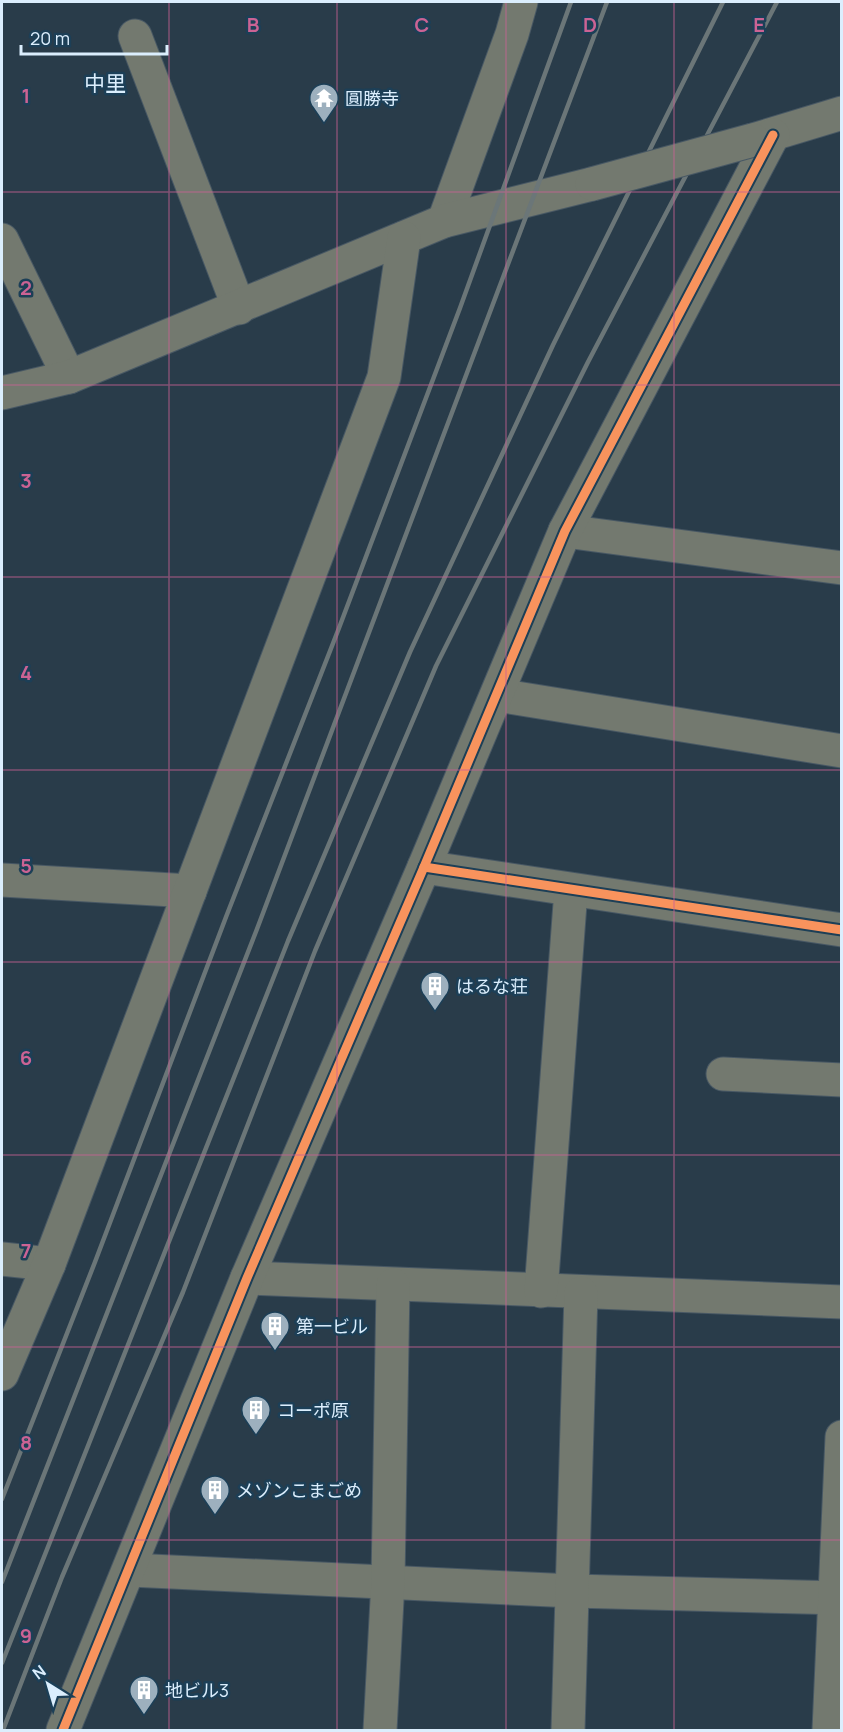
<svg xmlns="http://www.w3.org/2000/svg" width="843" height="1732" viewBox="0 0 843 1732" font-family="Manrope,'Noto Sans JP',sans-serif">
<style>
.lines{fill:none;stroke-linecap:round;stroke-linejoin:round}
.minor-casing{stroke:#485864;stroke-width:35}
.minor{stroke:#73796f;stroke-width:33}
.rail{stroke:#6b7678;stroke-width:4.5}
.minor-bridge-casing{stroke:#485864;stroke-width:35;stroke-linecap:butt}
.minor-bridge{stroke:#73796f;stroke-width:33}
.cycleway-casing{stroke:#1c3f57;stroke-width:13}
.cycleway{stroke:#f8935d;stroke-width:9}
.grid{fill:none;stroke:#cb6394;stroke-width:1.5;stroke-opacity:0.55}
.labels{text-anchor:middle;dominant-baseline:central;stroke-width:5;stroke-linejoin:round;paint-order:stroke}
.poi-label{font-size:18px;fill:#dbeefd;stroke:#1c3f57;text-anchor:start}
.quarter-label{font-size:21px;fill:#dbeefd;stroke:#1c3f57}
.grid-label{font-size:20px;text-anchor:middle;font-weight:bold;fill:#cb6394;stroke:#1c3f57;stroke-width:5;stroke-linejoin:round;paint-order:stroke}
</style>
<rect width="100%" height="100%" fill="#293c4a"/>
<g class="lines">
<g class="minor-casing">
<g id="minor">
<path d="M 135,36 L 239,308"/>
<path d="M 753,140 L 842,113"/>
<path d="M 444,221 L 512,34 L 521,2"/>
<path d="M 2,240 L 69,377"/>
<path d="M 2,393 L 69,377 L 444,221 L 592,184"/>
<path d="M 565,531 L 842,568"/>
<path d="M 497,695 L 842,751"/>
<path d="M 424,867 L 842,930"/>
<path d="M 2,880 L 190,891"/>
<path d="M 723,1074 L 842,1080"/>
<path d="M 2,1259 L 49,1264"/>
<path d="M 247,1278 L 842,1302"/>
<path d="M 541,1291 L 571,890"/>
<path d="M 2,1374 L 49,1264 L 384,377 L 404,238"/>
<path d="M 130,1570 L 573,1591 L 842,1598"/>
<path d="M 63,1730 L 247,1278 L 424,867 L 565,531 L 773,135"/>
<path d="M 380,1730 L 388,1581 L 393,1285"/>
<path d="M 568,1730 L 581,1293"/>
<path d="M 829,1730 L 842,1437"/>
</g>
</g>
<use href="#minor" class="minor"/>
<g class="rail">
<path d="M 2,1499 L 95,1262 L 226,917 L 339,628 L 460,308 L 571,2"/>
<path d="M 2,1582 L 257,929 L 607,2"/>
<path d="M 2,1663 L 288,941 L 410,652 L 553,345 L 723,2"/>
<path d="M 3,1730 L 62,1577 L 183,1292 L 315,951 L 436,666 L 588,362 L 777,2"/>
</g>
<g class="minor-bridge-casing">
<path id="minor-bridge" d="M 592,184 L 753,140"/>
</g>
<use href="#minor-bridge" class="minor-bridge"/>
<g class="cycleway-casing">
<g id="cycleway">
<path d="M 424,867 L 842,930"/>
<path d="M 63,1730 L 247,1278 L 424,867 L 565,531 L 773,135"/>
</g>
</g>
<use href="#cycleway" class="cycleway"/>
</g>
<path class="grid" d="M 169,2 L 169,1730M 337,2 L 337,1730M 506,2 L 506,1730M 674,2 L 674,1730M 2,192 L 842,192M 2,385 L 842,385M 2,577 L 842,577M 2,770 L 842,770M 2,962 L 842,962M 2,1155 L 842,1155M 2,1347 L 842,1347M 2,1540 L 842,1540"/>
<defs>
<g id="temple-pin" transform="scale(1.5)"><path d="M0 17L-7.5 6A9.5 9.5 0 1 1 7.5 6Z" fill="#9db0be" stroke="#1c3f57"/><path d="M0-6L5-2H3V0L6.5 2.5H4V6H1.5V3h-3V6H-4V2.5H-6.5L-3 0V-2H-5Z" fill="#fff"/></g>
<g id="building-pin" transform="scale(1.5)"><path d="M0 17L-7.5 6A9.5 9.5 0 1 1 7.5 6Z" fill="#9db0be" stroke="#1c3f57"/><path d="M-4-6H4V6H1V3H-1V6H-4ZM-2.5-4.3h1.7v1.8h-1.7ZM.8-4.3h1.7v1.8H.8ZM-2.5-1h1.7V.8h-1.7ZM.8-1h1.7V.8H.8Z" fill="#fff"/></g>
</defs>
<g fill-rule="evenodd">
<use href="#temple-pin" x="324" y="98"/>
<use href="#building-pin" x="435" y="986"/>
<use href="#building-pin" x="275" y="1326"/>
<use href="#building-pin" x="256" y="1410"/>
<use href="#building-pin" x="215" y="1490"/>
<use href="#building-pin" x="144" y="1690"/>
</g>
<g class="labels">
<g class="poi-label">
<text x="345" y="98">圓勝寺</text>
<text x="456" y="986">はるな荘</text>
<text x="296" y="1326">第一ビル</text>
<text x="277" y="1410">コーポ原</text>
<text x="236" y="1490">メゾンこまごめ</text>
<text x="165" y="1690">地ビル3</text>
</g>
<g class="quarter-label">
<text x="105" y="83">中里</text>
</g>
</g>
<g class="grid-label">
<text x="253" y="32">B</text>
<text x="422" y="32">C</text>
<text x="590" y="32">D</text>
<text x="759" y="32">E</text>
<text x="26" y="103">1</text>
<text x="26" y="295">2</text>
<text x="26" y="488">3</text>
<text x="26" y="680">4</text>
<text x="26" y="873">5</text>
<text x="26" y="1065">6</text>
<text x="26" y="1258">7</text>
<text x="26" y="1450">8</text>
<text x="26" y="1643">9</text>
</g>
<rect width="843" height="1732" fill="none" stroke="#dbeefd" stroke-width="6"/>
<g transform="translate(48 1684) rotate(323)" stroke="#1c3f57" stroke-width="4.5" paint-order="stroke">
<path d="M0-4.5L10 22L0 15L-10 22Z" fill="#dbeefd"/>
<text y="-9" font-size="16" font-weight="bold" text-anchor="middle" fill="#dbeefd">N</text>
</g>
<path d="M21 45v9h146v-9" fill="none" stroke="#dbeefd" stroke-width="3"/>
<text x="30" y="45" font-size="18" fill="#dbeefd" stroke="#1c3f57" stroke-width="4.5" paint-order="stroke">20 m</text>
</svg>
